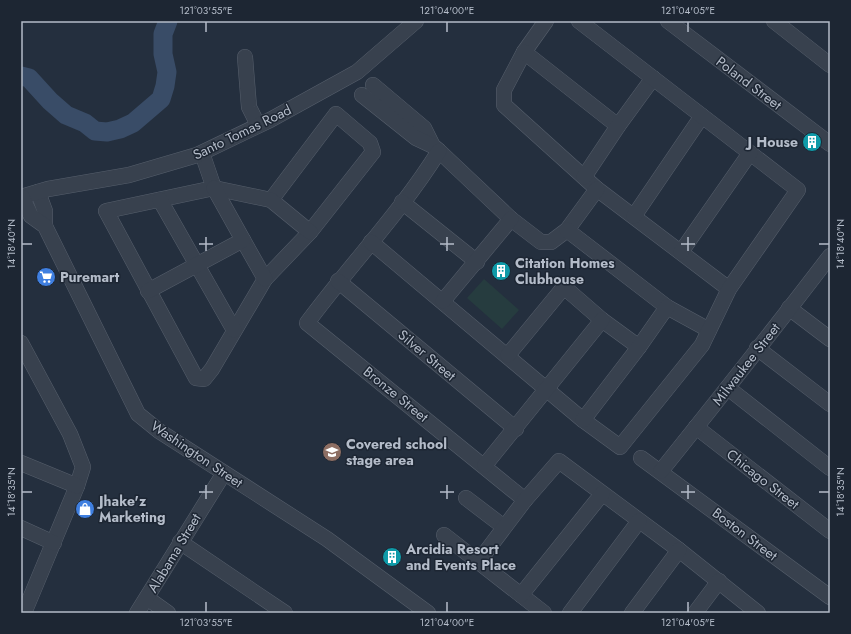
<svg xmlns="http://www.w3.org/2000/svg" width="851" height="634" viewBox="0 0 851 634" font-family="Jost,sans-serif">
<style>
.green{fill:#263c3f}
.lines{fill:none;stroke-linecap:round;stroke-linejoin:round}
.river{stroke:#394c67;stroke-width:19}
.minor-casing{stroke:#565f6c;stroke-width:16}
.minor{stroke:#38414e;stroke-width:15}
.ticks{fill:none;stroke:#b4bcc9;stroke-width:1.5}
.labels{text-anchor:middle;dominant-baseline:central;stroke-width:3;stroke-linejoin:round;paint-order:stroke}
.street-label{font-size:14px;fill:#b4bcc9;stroke:#1d2633}
.poi-label{font-size:14px;font-weight:bold;fill:#b4bcc9;stroke:#1d2633;text-anchor:start}
.neatline{fill:none;stroke:#b4bcc9;stroke-width:1.5}
.ticks-label{font-size:10px;text-anchor:middle;fill:#b4bcc9}
</style>
<rect width="100%" height="100%" fill="#242f3e"/>
<path class="green" d="M 484,279 L 519,310 L 502,329 L 467,298 Z"/>
<g class="lines">
<path class="river" d="M 21,76 L 29,78 L 50,101 L 66,115 L 85,123 L 95,131 L 107,132 L 120,129 L 133,123 L 161,99 L 165,86 L 167,72 L 163,54 L 163,34 L 168,21"/>
<g class="minor-casing">
<g id="minor">
<path d="M 546,21 L 524,52 L 504,90 L 504,105 L 597,189 L 729,289"/>
<path d="M 668,21 L 830,144"/>
<path d="M 774,21 L 830,65"/>
<path d="M 524,52 L 618,126"/>
<path d="M 245,57 L 249,107 L 258,125"/>
<path d="M 373,85 L 424,128 L 433,146 L 439,151 L 511,219 L 541,242 L 551,242 L 567,230 L 597,189"/>
<path d="M 362,95 L 416,138 L 433,146"/>
<path d="M 439,151 C 401,212 350,265 307,323 L 525,500"/>
<path d="M 202,153 L 214,188 L 106,211 L 196,378 L 204,379 L 212,369 L 265,279 L 310,232 L 373,152 L 370,143 L 336,114 L 271,200"/>
<path d="M 584,177 L 618,126 L 653,78"/>
<path d="M 214,188 L 271,200 L 310,232"/>
<path d="M 38,192 L 45,211 L 45,226"/>
<path d="M 21,197 L 48,189 L 129,175 L 197,155 L 270,120 L 357,72 L 416,21"/>
<path d="M 22,197 L 31,216 L 45,226 L 138,414 L 159,431 L 327,539 L 428,613"/>
<path d="M 160,200 L 234,330"/>
<path d="M 402,202 L 477,262"/>
<path d="M 634,216 L 702,116"/>
<path d="M 567,230 L 667,307 L 709,330"/>
<path d="M 243,240 L 265,279"/>
<path d="M 371,242 L 583,420 L 620,447 L 702,345 L 729,289 L 798,190 L 579,21"/>
<path d="M 681,252 L 750,153"/>
<path d="M 338,281 L 516,429"/>
<path d="M 148,291 L 243,240 L 214,188"/>
<path d="M 443,301 L 511,219"/>
<path d="M 789,308 L 830,339"/>
<path d="M 21,343 L 70,434 L 83,467 L 77,486 L 24,613"/>
<path d="M 757,348 L 830,404"/>
<path d="M 508,355 L 564,287 L 602,320 L 639,347"/>
<path d="M 728,388 L 830,468"/>
<path d="M 583,420 L 639,347 L 667,307"/>
<path d="M 696,427 L 830,531"/>
<path d="M 641,458 L 830,597"/>
<path d="M 21,463 L 77,486"/>
<path d="M 485,465 L 602,320"/>
<path d="M 661,471 C 718,400 775,328 830,256"/>
<path d="M 466,498 L 504,527"/>
<path d="M 21,528 L 54,543"/>
<path d="M 444,535 L 544,613"/>
<path d="M 180,542 L 285,613"/>
<path d="M 479,561 L 525,500 L 559,461 L 679,550 L 758,613"/>
<path d="M 521,595 L 602,494"/>
<path d="M 147,598 L 168,613"/>
<path d="M 137,613 L 224,473"/>
<path d="M 570,613 L 639,521"/>
<path d="M 632,613 L 679,550"/>
<path d="M 695,613 L 719,581"/>
</g>
</g>
<use href="#minor" class="minor"/>
</g>
<path class="ticks" d="M 206,22 L 206,32M 447,22 L 447,32M 688,22 L 688,32M 206,237 L 206,251M 447,237 L 447,251M 688,237 L 688,251M 22,244 L 32,244M 199,244 L 213,244M 440,244 L 454,244M 681,244 L 695,244M 819,244 L 829,244M 206,485 L 206,499M 447,485 L 447,499M 688,485 L 688,499M 22,492 L 32,492M 199,492 L 213,492M 440,492 L 454,492M 681,492 L 695,492M 819,492 L 829,492M 206,602 L 206,612M 447,602 L 447,612M 688,602 L 688,612"/>
<defs>
<g id="building-disc" transform="scale(1)"><circle r="9.5" fill="#0f9aa8" stroke="#1d2633"/><path d="M-4-6H4V6H1V3H-1V6H-4ZM-2.5-4.3h1.7v1.8h-1.7ZM.8-4.3h1.7v1.8H.8ZM-2.5-1h1.7V.8h-1.7ZM.8-1h1.7V.8H.8Z" fill="#fff"/></g>
<g id="supermarket-disc" transform="scale(1)"><circle r="9.5" fill="#3f7fe0" stroke="#1d2633"/><path d="M-6-5.5h2.5l.6 2H6L4.5 2H-2.5L-4.4-4H-6ZM-1.5 3.2a1.3 1.3 0 1 0 .1 0ZM3 3.2a1.3 1.3 0 1 0 .1 0Z" fill="#fff"/></g>
<g id="school-disc" transform="scale(1)"><circle r="9.5" fill="#8d6e63" stroke="#1d2633"/><path d="M0-5L7-2L0 1L-7-2ZM-4 1L0 2.5L4 1V4Q0 6-4 4Z" fill="#fff"/></g>
<g id="shop-disc" transform="scale(1)"><circle r="9.5" fill="#3f7fe0" stroke="#1d2633"/><path d="M-5-2.5h2.3a2.7 3.5 0 0 1 5.4 0H5L5.5 6h-11ZM-1.5-2.5h3a1.5 2.3 0 0 0-3 0Z" fill="#fff"/></g>
</defs>
<g fill-rule="evenodd">
<use href="#building-disc" x="812" y="142"/>
<use href="#building-disc" x="501" y="271"/>
<use href="#supermarket-disc" x="46" y="277"/>
<use href="#school-disc" x="332" y="452"/>
<use href="#shop-disc" x="85" y="509"/>
<use href="#building-disc" x="392" y="557"/>
</g>
<g class="labels">
<g class="street-label">
<text transform="translate(749 83) rotate(37)">Poland Street</text>
<text transform="translate(242 132) rotate(-26)">Santo Tomas Road</text>
<text transform="translate(427 355) rotate(40)">Silver Street</text>
<text transform="translate(746 364) rotate(-52)">Milwaukee Street</text>
<text transform="translate(396 394) rotate(39)">Bronze Street</text>
<text transform="translate(197 454) rotate(34)">Washington Street</text>
<text transform="translate(763 479) rotate(38)">Chicago Street</text>
<text transform="translate(745 534) rotate(37)">Boston Street</text>
<text transform="translate(174 553) rotate(-59)">Alabama Street</text>
</g>
<g class="poi-label">
<text x="798" y="142" text-anchor="end">J House</text>
<text x="515" y="263">Citation Homes<tspan x="515" dy="16">Clubhouse</tspan></text>
<text x="60" y="277">Puremart</text>
<text x="346" y="444">Covered school<tspan x="346" dy="16">stage area</tspan></text>
<text x="99" y="501">Jhake'z<tspan x="99" dy="16">Marketing</tspan></text>
<text x="406" y="549">Arcidia Resort<tspan x="406" dy="16">and Events Place</tspan></text>
</g>
</g>
<rect width="851" height="634" fill="none" stroke="#1d2633" stroke-width="44"/>
<rect x="22" y="22" width="807" height="590" class="neatline"/>
<g class="ticks-label">
<text x="206" y="14">121°03'55"E</text>
<text x="447" y="14">121°04'00"E</text>
<text x="688" y="14">121°04'05"E</text>
<text transform="translate(11 244) rotate(-90)" y="4">14°18'40"N</text>
<text transform="translate(840 244) rotate(-90)" y="4">14°18'40"N</text>
<text transform="translate(11 492) rotate(-90)" y="4">14°18'35"N</text>
<text transform="translate(840 492) rotate(-90)" y="4">14°18'35"N</text>
<text x="206" y="626">121°03'55"E</text>
<text x="447" y="626">121°04'00"E</text>
<text x="688" y="626">121°04'05"E</text>
</g>
</svg>
